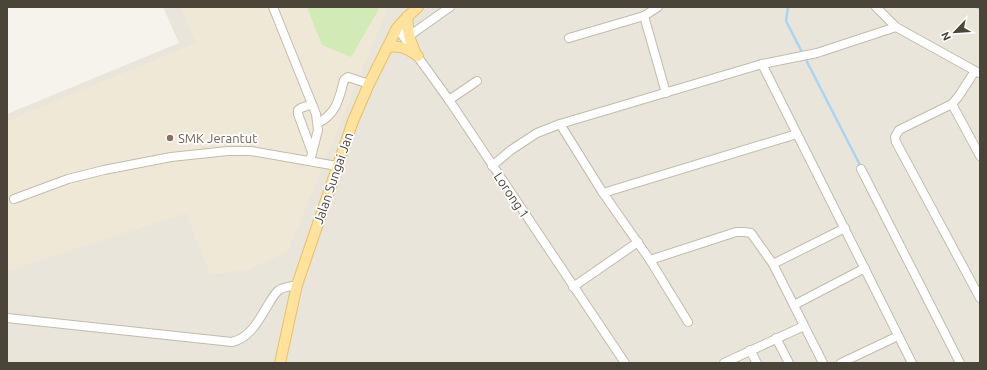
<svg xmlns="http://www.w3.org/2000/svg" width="987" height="370" viewBox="0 0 987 370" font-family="Ubuntu,sans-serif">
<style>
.residential{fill:#eae5da}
.education{fill:#efe8d6}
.green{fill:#d2eab5}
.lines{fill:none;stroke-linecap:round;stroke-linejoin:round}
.stream{stroke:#a9d4f2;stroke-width:2.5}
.minor-casing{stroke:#c2bbae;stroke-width:10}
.major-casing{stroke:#e6c16a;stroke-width:12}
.minor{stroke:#fff;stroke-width:8}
.major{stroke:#ffe39c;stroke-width:10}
.education-dot{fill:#8d6e63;stroke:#fff;stroke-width:1.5}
.labels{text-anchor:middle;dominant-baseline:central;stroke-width:3.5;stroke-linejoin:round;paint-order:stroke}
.education-label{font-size:13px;fill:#785e54;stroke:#fff;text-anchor:start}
.street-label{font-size:13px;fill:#4b4439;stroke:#fff}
</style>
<rect width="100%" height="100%" fill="#f6f3ec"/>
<path class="residential" d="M 163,7 L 980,7 L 980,363 L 7,363 L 7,114 L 179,43 Z"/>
<path class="education" d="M 181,7 L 388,7 L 288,251 L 248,270 L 210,274 L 186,213 L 7,271 L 7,121 L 196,43 Z"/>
<path class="green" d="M 307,7 L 380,7 L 351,57 L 322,45 Z"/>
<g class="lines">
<g class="stream">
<path d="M 788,7 L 786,21 L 861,167"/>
<path d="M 976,7 L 980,9"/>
</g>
<g class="minor-casing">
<g id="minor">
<path d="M 273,7 L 316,114 L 318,130 L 310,161"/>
<path d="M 658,7 L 644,16 L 666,93"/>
<path d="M 876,7 L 896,27 L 979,73"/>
<path d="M 397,28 L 449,100 L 625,363"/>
<path d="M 409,36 L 450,7"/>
<path d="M 569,38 L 644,16"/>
<path d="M 762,64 L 912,363"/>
<path d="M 975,71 L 958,97 L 952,104 L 899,130 L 895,137 L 896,142 L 980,298"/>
<path d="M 449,100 L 477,81"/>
<path d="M 952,104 L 980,156"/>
<path d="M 318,123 C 337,113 339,99 344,80 L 348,77 L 369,84"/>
<path d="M 560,124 L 603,193 L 650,260 L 688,322"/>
<path d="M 312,152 L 298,114 L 298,110 L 301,108 L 312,104"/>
<path d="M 492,166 L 511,150 L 537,133 L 560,124 L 762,64 L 817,53 L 896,27"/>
<path d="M 861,169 L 960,363"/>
<path d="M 603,193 L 797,134"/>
<path d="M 14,199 L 68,179 L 104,170 L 171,157 L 228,151 L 251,151 L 337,166"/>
<path d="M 650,260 L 736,232 L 744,232 L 751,233 L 773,264 L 823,363"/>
<path d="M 773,264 L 845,228"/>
<path d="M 573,287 L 638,242"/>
<path d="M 794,305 L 865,268"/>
<path d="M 7,318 L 232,342 C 250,338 259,320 268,305 C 271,300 274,294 279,290 C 283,287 291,286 297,285"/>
<path d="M 776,338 L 789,363"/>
<path d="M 750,350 L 757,363"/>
<path d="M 724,363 L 804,326"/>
<path d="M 841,363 L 898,336"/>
</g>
</g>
<g class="major-casing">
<g id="major">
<path d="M 407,17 L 409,36 L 415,52"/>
<path d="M 388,47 C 400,45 408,49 418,56"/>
<path d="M 280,363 L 297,285 L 353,121 L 369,84 L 397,28 L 407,17 L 418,7"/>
</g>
</g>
<use href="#minor" class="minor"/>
<use href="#major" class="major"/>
</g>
<circle class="education-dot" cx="170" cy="138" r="4"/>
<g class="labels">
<g class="education-label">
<text x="178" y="138">SMK Jerantut</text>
</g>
<g class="street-label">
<text transform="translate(333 178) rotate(-71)">Jalan Sungai Jan</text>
<text transform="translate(512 195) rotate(56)">Lorong 1</text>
</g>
</g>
<rect width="987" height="370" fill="none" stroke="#4b4439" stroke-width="16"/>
<g transform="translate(955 32) rotate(245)" stroke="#ffffff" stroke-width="3" paint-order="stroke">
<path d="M0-3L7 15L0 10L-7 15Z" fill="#4b4439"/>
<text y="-6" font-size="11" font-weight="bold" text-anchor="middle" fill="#4b4439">N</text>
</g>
</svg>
